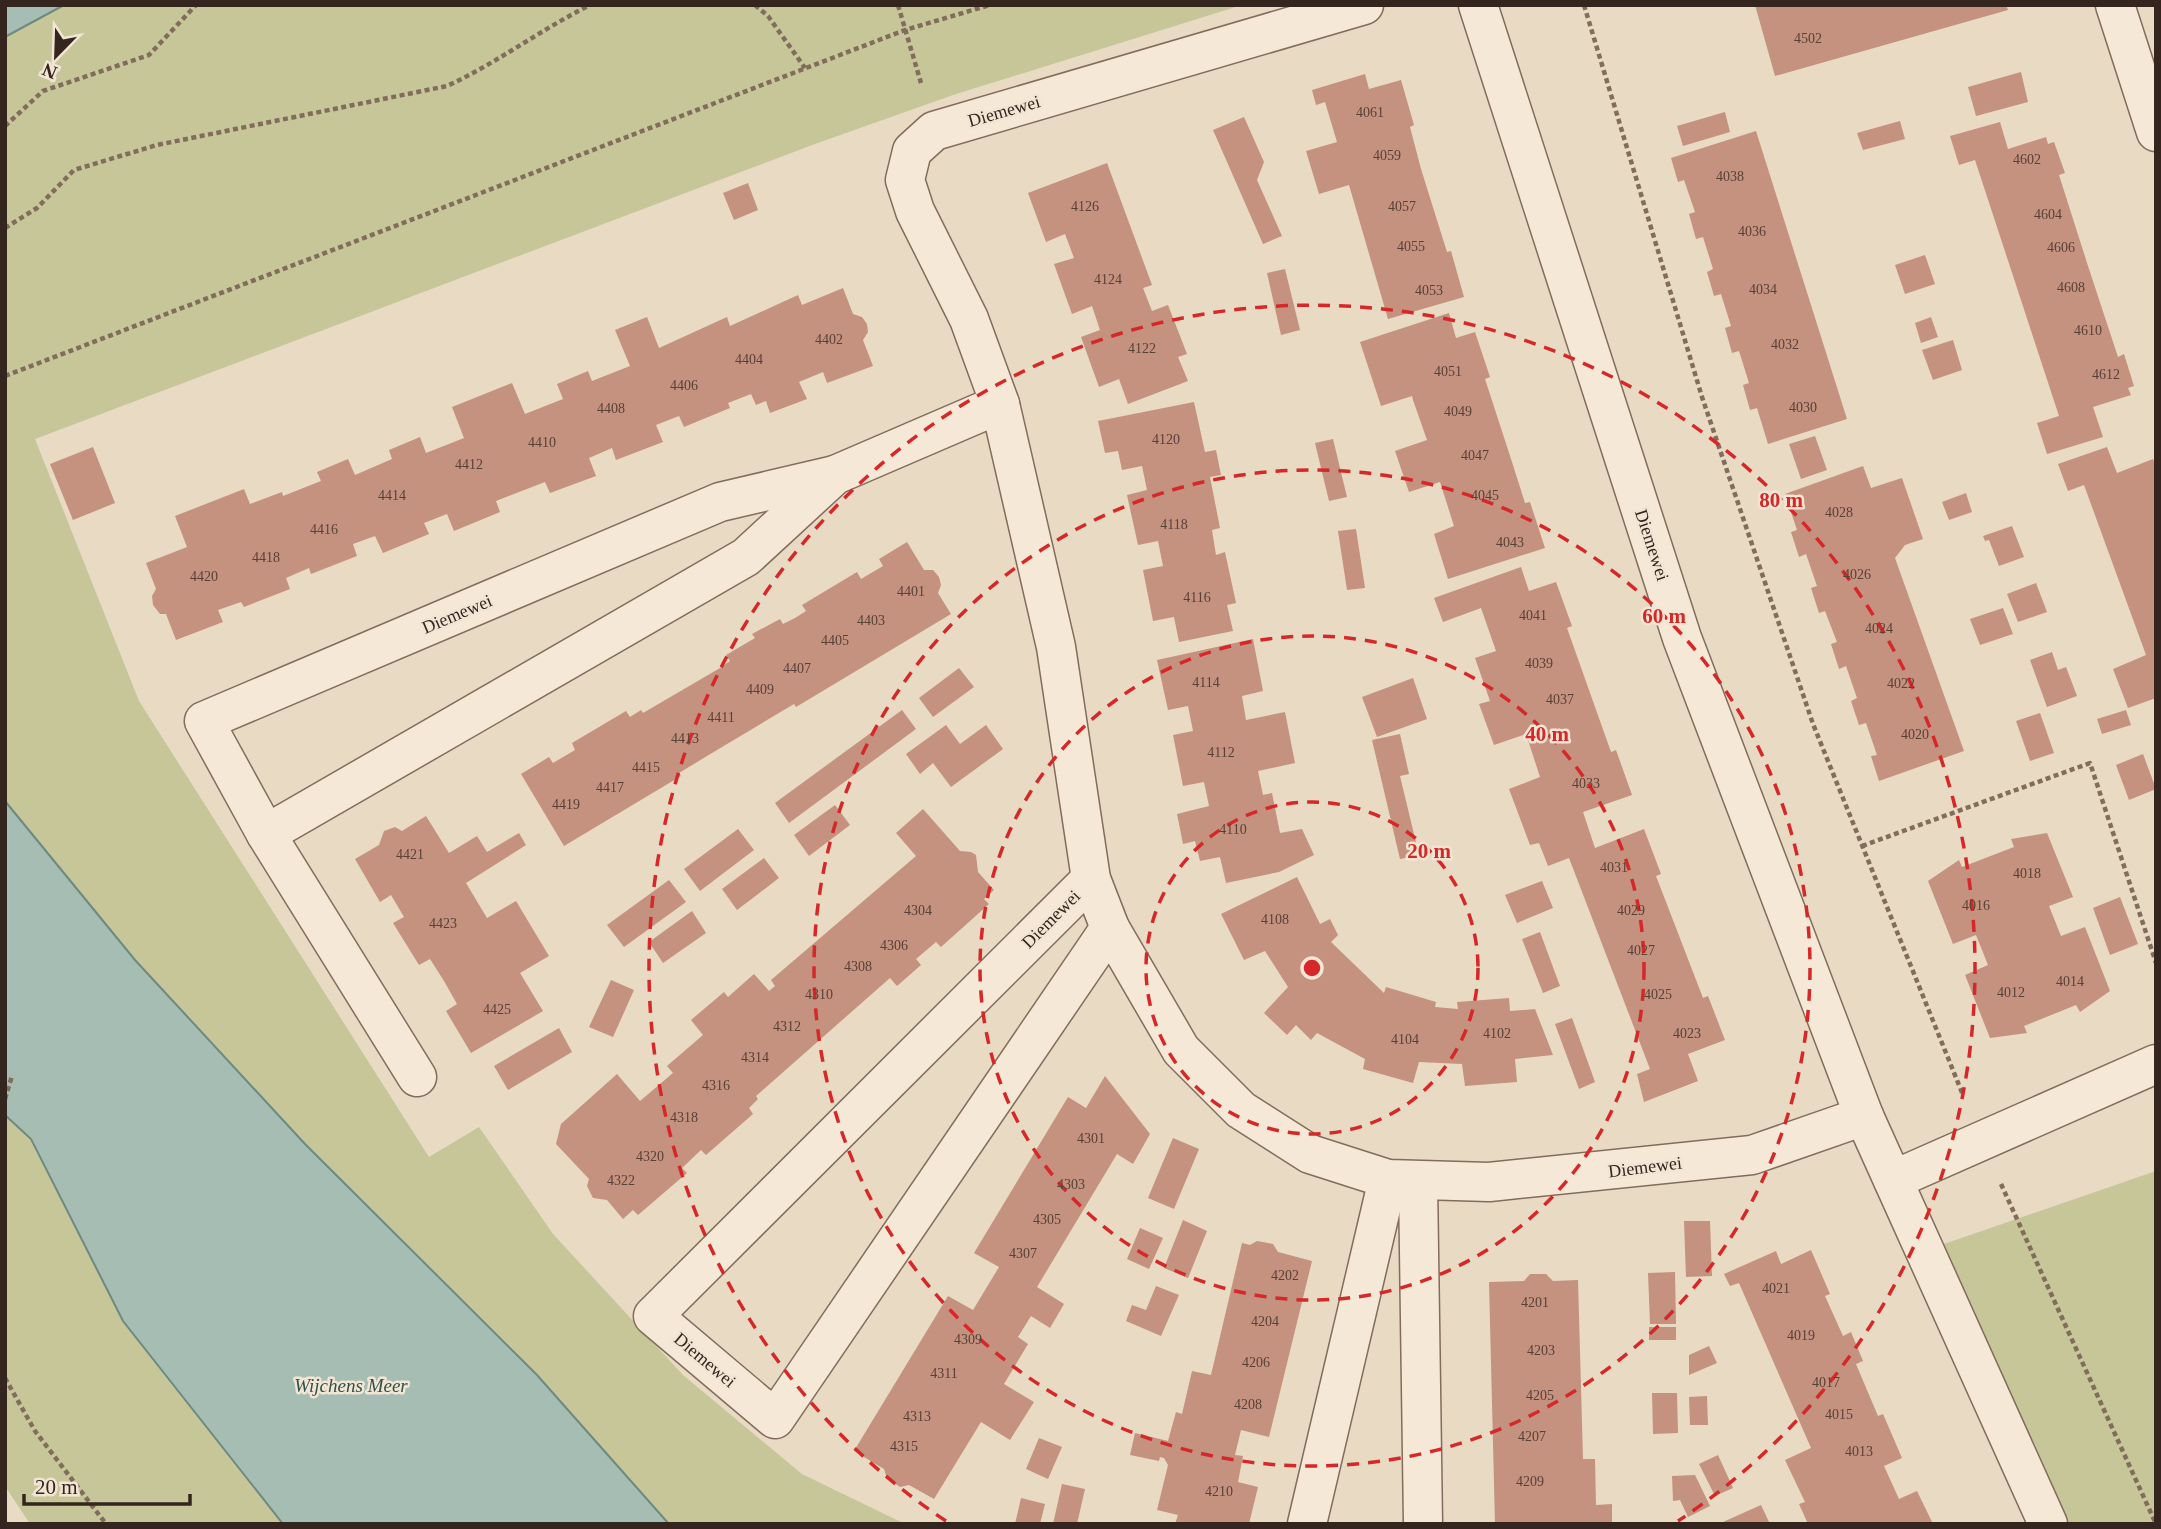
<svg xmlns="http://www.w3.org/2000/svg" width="2161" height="1529" viewBox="0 0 2161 1529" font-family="Georgia,serif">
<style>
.green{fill:#c6c699}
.water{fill:#a6bdb3;stroke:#6d8a80;stroke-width:2}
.building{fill:#c4927e}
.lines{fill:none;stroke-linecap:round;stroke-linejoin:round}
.street-casing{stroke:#826c5c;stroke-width:41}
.path{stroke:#826c5c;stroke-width:4.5;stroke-dasharray:5 3.5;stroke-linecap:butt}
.street{stroke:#f5e8d7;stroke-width:38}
.ring{fill:none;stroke:#d62828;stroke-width:3.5;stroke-dasharray:12 9}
.labels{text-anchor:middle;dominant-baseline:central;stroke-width:5;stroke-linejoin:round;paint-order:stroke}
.number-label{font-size:14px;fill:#584137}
.street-label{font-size:18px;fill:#34261f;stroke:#f2e5d3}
.water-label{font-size:19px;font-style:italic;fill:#30524c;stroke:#f2e5d3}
.centre{fill:#d62828;stroke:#f2e5d3;stroke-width:3.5}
.ring-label{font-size:21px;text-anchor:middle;font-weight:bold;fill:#d62828;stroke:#f2e5d3;stroke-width:5;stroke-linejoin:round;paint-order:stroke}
</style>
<rect width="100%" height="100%" fill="#e9dac4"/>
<g class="green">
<path d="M 64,5 L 1242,5 L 953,95 L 815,144 L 35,439 L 139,701 L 429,1157 L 479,1127 L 553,1234 L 683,1375 L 802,1474 L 905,1524 L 669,1524 L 537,1375 L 305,1144 L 135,960 L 5,801 L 5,37 Z"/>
<path d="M 5,1115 L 30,1139 L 123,1321 L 283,1524 L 30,1524 L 5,1486 Z"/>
<path d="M 2156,1171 L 2156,1524 L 2064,1524 L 1941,1245 Z"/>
</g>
<g class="water">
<path d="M 5,5 L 64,5 L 5,37 Z"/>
<path d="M 5,801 L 135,960 L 305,1144 L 537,1375 L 669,1524 L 283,1524 L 123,1321 L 31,1139 L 5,1115 Z"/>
</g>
<g class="building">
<path d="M 1755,5 L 2006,5 L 2008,10 L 1775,76 Z"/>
<path d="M 2021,72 L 2028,102 L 1976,116 L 1968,87 Z"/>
<path d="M 1365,74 L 1369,89 L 1401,80 L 1414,125 L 1410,127 L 1421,169 L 1447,252 L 1451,251 L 1464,297 L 1388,319 L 1349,185 L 1319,194 L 1306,151 L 1337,142 L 1325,102 L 1316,105 L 1312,90 Z"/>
<path d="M 1725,112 L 1730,132 L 1683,146 L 1677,126 Z"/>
<path d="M 1244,117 L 1264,162 L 1257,180 L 1282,236 L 1263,244 L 1213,130 Z"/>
<path d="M 1900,121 L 1905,139 L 1863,150 L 1857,133 Z"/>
<path d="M 2000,122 L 2008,149 L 2046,137 L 2048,144 L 2054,142 L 2065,173 L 2059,175 L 2088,266 L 2118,357 L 2124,354 L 2134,386 L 2128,388 L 2131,395 L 2093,407 L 2103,437 L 2047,454 L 2037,423 L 2059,416 L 1975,160 L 1959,165 L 1950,136 Z"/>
<path d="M 1756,131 L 1847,419 L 1768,444 L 1757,408 L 1750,410 L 1743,385 L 1749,383 L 1739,351 L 1732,353 L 1725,328 L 1731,326 L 1721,294 L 1714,296 L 1707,272 L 1713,269 L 1703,237 L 1696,239 L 1689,214 L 1695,212 L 1684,180 L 1678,182 L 1671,158 Z"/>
<path d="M 1107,163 L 1152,285 L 1143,288 L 1152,311 L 1168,305 L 1187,354 L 1178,357 L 1188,381 L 1128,404 L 1119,379 L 1099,387 L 1081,337 L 1100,330 L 1092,306 L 1072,314 L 1054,264 L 1074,258 L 1065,234 L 1046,242 L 1028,193 Z"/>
<path d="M 748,183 L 758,210 L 734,220 L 723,193 Z"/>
<path d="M 1925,255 L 1935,284 L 1905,294 L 1895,265 Z"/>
<path d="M 1285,269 L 1300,330 L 1281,335 L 1267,273 Z"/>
<path d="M 843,288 L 853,314 L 862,317 L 867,324 L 868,332 L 863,340 L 873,366 L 827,383 L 823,372 L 799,382 L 807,399 L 770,413 L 766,401 L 756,405 L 751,394 L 728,403 L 730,408 L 684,427 L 679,416 L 656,425 L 663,442 L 616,460 L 612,448 L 589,458 L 596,476 L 550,493 L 545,482 L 496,501 L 500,512 L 454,531 L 447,514 L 424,523 L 429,534 L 383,553 L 375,536 L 353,544 L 357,556 L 311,574 L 309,568 L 286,578 L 290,589 L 244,607 L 241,602 L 218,610 L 223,622 L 176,640 L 166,614 L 160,614 L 153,605 L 152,596 L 156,589 L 146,563 L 187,547 L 175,516 L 244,489 L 250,504 L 282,492 L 283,496 L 321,481 L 317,472 L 348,459 L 355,475 L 392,459 L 389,450 L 420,437 L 426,453 L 464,438 L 452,407 L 512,383 L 525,414 L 563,399 L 557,384 L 588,371 L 592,381 L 630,366 L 615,330 L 647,317 L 659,348 L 727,317 L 730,326 L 798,295 L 802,305 Z"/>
<path d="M 1449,313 L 1456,338 L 1475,332 L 1490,377 L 1485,379 L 1512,462 L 1525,503 L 1530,502 L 1545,548 L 1448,579 L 1434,534 L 1454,526 L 1440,482 L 1409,492 L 1395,451 L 1427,440 L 1413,400 L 1412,396 L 1381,406 L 1360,342 Z"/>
<path d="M 1931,317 L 1938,337 L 1921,343 L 1915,323 Z"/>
<path d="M 1953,340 L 1962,370 L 1933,380 L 1922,350 Z"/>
<path d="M 1194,402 L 1205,452 L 1216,450 L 1221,475 L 1210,477 L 1220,528 L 1212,530 L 1216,555 L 1225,552 L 1236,603 L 1227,605 L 1233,631 L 1179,642 L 1174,617 L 1153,621 L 1143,570 L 1163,566 L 1158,541 L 1138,545 L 1127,495 L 1147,490 L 1142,466 L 1122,470 L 1118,451 L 1105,453 L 1098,421 Z"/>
<path d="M 1815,436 L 1827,470 L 1801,479 L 1789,444 Z"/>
<path d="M 1333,439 L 1347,497 L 1329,501 L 1315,443 Z"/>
<path d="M 93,447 L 115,503 L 73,520 L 50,464 Z"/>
<path d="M 2107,447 L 2117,473 L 2153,459 L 2156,466 L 2156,698 L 2128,708 L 2113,669 L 2146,655 L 2084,485 L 2068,491 L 2058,464 Z"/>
<path d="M 1863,466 L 1871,488 L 1902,478 L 1923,539 L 1905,545 L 1895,558 L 1964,751 L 1879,781 L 1871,756 L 1877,755 L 1866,723 L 1859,725 L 1851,701 L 1857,698 L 1846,666 L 1839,669 L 1831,644 L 1837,642 L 1825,611 L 1819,613 L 1811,588 L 1817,586 L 1806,554 L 1799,557 L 1791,532 L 1797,530 L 1785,494 Z"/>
<path d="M 1966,493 L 1972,512 L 1949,520 L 1942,502 Z"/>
<path d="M 2012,526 L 2024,557 L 1999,566 L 1989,540 L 1985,541 L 1983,536 Z"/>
<path d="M 1356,529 L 1365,588 L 1347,590 L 1338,531 Z"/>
<path d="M 907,542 L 924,570 L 933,570 L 939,577 L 941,585 L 938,593 L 951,614 L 796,707 L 794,704 L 717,750 L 679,773 L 681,776 L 564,846 L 521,774 L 549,757 L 553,763 L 575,750 L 572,743 L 626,711 L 630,717 L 641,710 L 643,713 L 720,668 L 730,661 L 726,655 L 755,638 L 752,634 L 780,619 L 783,624 L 795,618 L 806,611 L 802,605 L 857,572 L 861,579 L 883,566 L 879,559 Z"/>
<path d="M 1521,567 L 1529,591 L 1556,582 L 1572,626 L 1567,628 L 1611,752 L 1616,750 L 1632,795 L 1583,812 L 1595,848 L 1644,829 L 1661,874 L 1656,876 L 1703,998 L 1708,996 L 1725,1040 L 1688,1054 L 1698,1081 L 1644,1102 L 1637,1074 L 1650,1069 L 1569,858 L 1548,866 L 1539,843 L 1530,845 L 1509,789 L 1540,777 L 1526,734 L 1494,745 L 1479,704 L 1490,701 L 1475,658 L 1496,651 L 1481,608 L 1443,622 L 1434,598 Z"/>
<path d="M 2036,583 L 2047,612 L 2018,622 L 2007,594 Z"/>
<path d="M 2003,608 L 2013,634 L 1980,645 L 1970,619 Z"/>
<path d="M 1253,639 L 1263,691 L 1242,696 L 1246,720 L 1285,712 L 1295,763 L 1258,771 L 1263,795 L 1272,793 L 1280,833 L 1302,829 L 1314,855 L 1279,872 L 1226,883 L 1220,857 L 1200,861 L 1195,841 L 1183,844 L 1177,814 L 1209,806 L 1204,782 L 1183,786 L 1173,735 L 1193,731 L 1188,706 L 1168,710 L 1157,660 Z"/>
<path d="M 2052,652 L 2058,670 L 2066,667 L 2077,696 L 2047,707 L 2030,660 Z"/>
<path d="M 959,668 L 974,687 L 933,717 L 919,698 Z"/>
<path d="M 1413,678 L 1427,719 L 1377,737 L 1362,697 Z"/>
<path d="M 902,710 L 916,729 L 789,823 L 775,803 Z"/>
<path d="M 2126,710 L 2131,725 L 2102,734 L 2097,719 Z"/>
<path d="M 2040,713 L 2054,753 L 2030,761 L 2016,721 Z"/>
<path d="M 946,725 L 960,744 L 986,725 L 1003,749 L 951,787 L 933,763 L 920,774 L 906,754 Z"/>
<path d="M 1400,734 L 1409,774 L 1400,776 L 1419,855 L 1400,859 L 1372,740 Z"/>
<path d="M 2143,754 L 2156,789 L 2129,800 L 2116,765 Z"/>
<path d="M 835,805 L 850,825 L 809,856 L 794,835 Z"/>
<path d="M 923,809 L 960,851 L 971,852 L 976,855 L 978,872 L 994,890 L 984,899 L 989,904 L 941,947 L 936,942 L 916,959 L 921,965 L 897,986 L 890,978 L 756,1096 L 758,1099 L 749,1108 L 753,1114 L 706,1155 L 701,1150 L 682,1168 L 687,1173 L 638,1215 L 633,1210 L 623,1219 L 607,1200 L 593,1198 L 587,1186 L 589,1179 L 556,1144 L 561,1124 L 617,1074 L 640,1101 L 673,1073 L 667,1066 L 703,1035 L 691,1020 L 724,992 L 728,997 L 754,974 L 769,991 L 775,986 L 771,980 L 916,856 L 896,833 Z"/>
<path d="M 426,816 L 449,853 L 477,836 L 487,852 L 519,833 L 526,845 L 466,883 L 487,918 L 516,901 L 549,956 L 520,973 L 543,1011 L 471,1053 L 446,1011 L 457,1004 L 444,981 L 430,959 L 419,965 L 393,923 L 404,917 L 391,895 L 380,902 L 355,859 L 379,845 L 384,831 L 395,827 L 402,831 Z"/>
<path d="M 738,829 L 754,850 L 700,891 L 684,869 Z"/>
<path d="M 2047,833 L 2073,897 L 2049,906 L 2061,936 L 2085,927 L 2110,991 L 2080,1012 L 2076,1005 L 2024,1026 L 2027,1033 L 1990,1038 L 1965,975 L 1988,965 L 1976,935 L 1953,944 L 1928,881 L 1959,860 L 1962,867 L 2014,847 L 2011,839 Z"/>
<path d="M 764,858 L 779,878 L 737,910 L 722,889 Z"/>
<path d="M 1297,877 L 1320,924 L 1330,919 L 1338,935 L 1331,942 L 1384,993 L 1386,987 L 1436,1002 L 1435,1007 L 1458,1009 L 1457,1002 L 1509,998 L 1510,1011 L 1535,1009 L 1553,1055 L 1515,1059 L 1517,1082 L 1465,1086 L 1462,1064 L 1419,1062 L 1413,1083 L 1363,1069 L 1365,1059 L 1317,1033 L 1311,1040 L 1296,1025 L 1287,1035 L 1264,1013 L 1288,987 L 1265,951 L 1244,960 L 1221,914 Z"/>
<path d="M 669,880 L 686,902 L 624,947 L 607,925 Z"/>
<path d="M 1542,881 L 1553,908 L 1517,923 L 1505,895 Z"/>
<path d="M 2120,897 L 2138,944 L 2110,955 L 2093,908 Z"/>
<path d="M 692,911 L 706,933 L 663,963 L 649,942 Z"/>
<path d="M 1540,932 L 1560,986 L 1543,993 L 1522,939 Z"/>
<path d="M 611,980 L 634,990 L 613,1037 L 589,1027 Z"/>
<path d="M 1572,1018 L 1595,1082 L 1579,1089 L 1555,1024 Z"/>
<path d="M 559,1028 L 572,1052 L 508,1090 L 494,1066 Z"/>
<path d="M 1105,1076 L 1150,1134 L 1133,1164 L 1117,1154 L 1037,1287 L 1064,1304 L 1050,1328 L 1031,1316 L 1018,1337 L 1028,1344 L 1004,1384 L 1034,1402 L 1010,1440 L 981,1422 L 934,1499 L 909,1485 L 900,1487 L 887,1478 L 884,1469 L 854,1451 L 948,1296 L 973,1310 L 999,1267 L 974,1253 L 1068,1097 L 1086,1108 Z"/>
<path d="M 1173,1138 L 1199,1149 L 1174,1209 L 1148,1198 Z"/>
<path d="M 1183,1220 L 1207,1231 L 1188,1278 L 1164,1268 Z"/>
<path d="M 1684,1221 L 1710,1221 L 1712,1276 L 1686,1277 Z"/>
<path d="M 1140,1228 L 1163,1238 L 1149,1269 L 1127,1259 Z"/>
<path d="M 1257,1241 L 1273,1244 L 1278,1252 L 1312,1261 L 1269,1437 L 1241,1430 L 1235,1455 L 1243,1456 L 1238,1482 L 1258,1487 L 1249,1524 L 1175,1524 L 1178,1515 L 1157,1510 L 1168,1465 L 1164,1458 L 1160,1457 L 1159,1461 L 1130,1455 L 1135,1433 L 1168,1441 L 1176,1412 L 1182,1414 L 1192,1371 L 1211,1375 L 1242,1243 L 1250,1245 Z"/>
<path d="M 1811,1250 L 1830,1294 L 1825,1296 L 1843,1336 L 1851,1332 L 1863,1361 L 1856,1364 L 1878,1416 L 1883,1414 L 1902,1458 L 1884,1466 L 1899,1499 L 1917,1491 L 1933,1524 L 1808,1524 L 1799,1504 L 1805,1502 L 1785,1460 L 1811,1448 L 1739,1283 L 1730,1286 L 1724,1274 L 1776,1251 L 1781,1264 Z"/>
<path d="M 1675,1272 L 1676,1324 L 1650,1324 L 1648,1273 Z"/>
<path d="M 1530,1274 L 1546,1274 L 1553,1281 L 1578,1280 L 1583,1459 L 1595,1459 L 1596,1505 L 1612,1504 L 1612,1524 L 1495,1524 L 1489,1282 L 1524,1281 Z"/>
<path d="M 1156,1286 L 1179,1295 L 1161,1336 L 1126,1321 L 1132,1305 L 1146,1310 Z"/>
<rect x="1649" y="1327" width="27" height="13"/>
<path d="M 1709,1346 L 1717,1363 L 1689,1375 L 1689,1355 Z"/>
<path d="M 1652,1393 L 1677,1393 L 1678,1433 L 1653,1434 Z"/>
<path d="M 1707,1396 L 1708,1425 L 1690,1425 L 1689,1397 Z"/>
<path d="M 1039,1438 L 1062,1447 L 1048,1479 L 1026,1469 Z"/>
<path d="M 1718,1455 L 1733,1488 L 1715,1496 L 1699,1464 Z"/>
<path d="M 1695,1475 L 1710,1506 L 1688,1517 L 1680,1500 L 1673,1501 L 1672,1476 Z"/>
<path d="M 1062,1484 L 1085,1489 L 1077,1524 L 1053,1524 Z"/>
<path d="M 1021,1498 L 1045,1504 L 1040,1524 L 1015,1524 Z"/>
<path d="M 1761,1505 L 1770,1524 L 1724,1524 L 1723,1522 Z"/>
</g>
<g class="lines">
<g class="street-casing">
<g id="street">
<path d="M 1364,5 L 934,131 L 912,151 L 905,180 L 915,211 L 969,319 L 1000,404 L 1056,647 L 1091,879 L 1110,928 L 1181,1050 L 1241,1110 L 1310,1154 L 1388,1179 L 1489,1182 L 1752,1155 L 1864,1116"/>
<path d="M 1478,5 L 1682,638 L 1864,1116 L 2048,1524"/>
<path d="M 2115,5 L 2156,132"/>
<path d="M 266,834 L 746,557 L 835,475 L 1000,404"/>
<path d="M 1091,879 L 653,1316 L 775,1419 L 1110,928"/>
<path d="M 417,1077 L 266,834 L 204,721 L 720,502 L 835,475"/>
<path d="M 1893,1180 L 2156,1064"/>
<path d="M 1418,1182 L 1423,1524"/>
<path d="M 1307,1524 L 1388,1179"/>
</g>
</g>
<g class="path">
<path d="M 755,5 L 768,16 L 805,68"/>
<path d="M 898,5 L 921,83"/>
<path d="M 1584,5 L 1702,397 L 1813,724 L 1963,1095"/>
<path d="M 5,126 L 43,91 L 149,55 L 196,5"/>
<path d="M 5,228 L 37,208 L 74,170 L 157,145 L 447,86 C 497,63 540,30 590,5"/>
<path d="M 5,376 L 905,30 L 990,5"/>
<path d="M 1862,846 L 2090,763 L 2156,963"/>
<path d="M 5,1099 L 12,1076"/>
<path d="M 2001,1184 L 2156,1524"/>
<path d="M 5,1378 L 35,1431 L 106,1524"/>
</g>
<use href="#street" class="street"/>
</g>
<g class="ring">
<circle cx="1312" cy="968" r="166"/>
<circle cx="1312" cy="968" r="332"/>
<circle cx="1312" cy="968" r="498"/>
<path d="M946 1521A663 663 0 1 1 1678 1521"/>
</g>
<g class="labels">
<g class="number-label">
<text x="1808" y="38">4502</text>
<text x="1370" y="112">4061</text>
<text x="1387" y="155">4059</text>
<text x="2027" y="159">4602</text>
<text x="1730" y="176">4038</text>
<text x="1085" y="206">4126</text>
<text x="1402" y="206">4057</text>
<text x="2048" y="214">4604</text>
<text x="1752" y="231">4036</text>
<text x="1411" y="246">4055</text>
<text x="2061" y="247">4606</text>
<text x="1108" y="279">4124</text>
<text x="2071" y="287">4608</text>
<text x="1763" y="289">4034</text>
<text x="1429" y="290">4053</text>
<text x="2088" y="330">4610</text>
<text x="829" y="339">4402</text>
<text x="1785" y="344">4032</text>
<text x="1142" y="348">4122</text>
<text x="749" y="359">4404</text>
<text x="1448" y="371">4051</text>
<text x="2106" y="374">4612</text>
<text x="684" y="385">4406</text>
<text x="1803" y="407">4030</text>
<text x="611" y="408">4408</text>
<text x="1458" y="411">4049</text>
<text x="1166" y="439">4120</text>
<text x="542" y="442">4410</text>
<text x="1475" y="455">4047</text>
<text x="469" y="464">4412</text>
<text x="392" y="495">4414</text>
<text x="1485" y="495">4045</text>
<text x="1839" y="512">4028</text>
<text x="1174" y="524">4118</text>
<text x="324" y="529">4416</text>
<text x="1510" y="542">4043</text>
<text x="266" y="557">4418</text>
<text x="1857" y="574">4026</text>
<text x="204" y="576">4420</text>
<text x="911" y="591">4401</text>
<text x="1197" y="597">4116</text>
<text x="1533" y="615">4041</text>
<text x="871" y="620">4403</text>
<text x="1879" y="628">4024</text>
<text x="835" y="640">4405</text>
<text x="1539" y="663">4039</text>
<text x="797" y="668">4407</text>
<text x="1206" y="682">4114</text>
<text x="1901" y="683">4022</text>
<text x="760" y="689">4409</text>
<text x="1560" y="699">4037</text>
<text x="721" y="717">4411</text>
<text x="1915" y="734">4020</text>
<text x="685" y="738">4413</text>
<text x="1221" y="752">4112</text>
<text x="646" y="767">4415</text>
<text x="1586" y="783">4033</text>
<text x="610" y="787">4417</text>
<text x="566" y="804">4419</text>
<text x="1233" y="829">4110</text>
<text x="410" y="854">4421</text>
<text x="1614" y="867">4031</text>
<text x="2027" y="873">4018</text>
<text x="1976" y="905">4016</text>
<text x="918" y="910">4304</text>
<text x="1631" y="910">4029</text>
<text x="1275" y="919">4108</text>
<text x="443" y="923">4423</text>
<text x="894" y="945">4306</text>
<text x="1641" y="950">4027</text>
<text x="858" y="966">4308</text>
<text x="2070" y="981">4014</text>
<text x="2011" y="992">4012</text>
<text x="819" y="994">4310</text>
<text x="1658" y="994">4025</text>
<text x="497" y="1009">4425</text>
<text x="787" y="1026">4312</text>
<text x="1497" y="1033">4102</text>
<text x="1687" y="1033">4023</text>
<text x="1405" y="1039">4104</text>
<text x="755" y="1057">4314</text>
<text x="716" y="1085">4316</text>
<text x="684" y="1117">4318</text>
<text x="1091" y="1138">4301</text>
<text x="650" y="1156">4320</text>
<text x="621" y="1180">4322</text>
<text x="1071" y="1184">4303</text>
<text x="1047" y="1219">4305</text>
<text x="1023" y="1253">4307</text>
<text x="1285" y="1275">4202</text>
<text x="1776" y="1288">4021</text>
<text x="1535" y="1302">4201</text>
<text x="1265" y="1321">4204</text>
<text x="1801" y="1335">4019</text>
<text x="968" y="1339">4309</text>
<text x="1541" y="1350">4203</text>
<text x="1256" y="1362">4206</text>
<text x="944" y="1373">4311</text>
<text x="1826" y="1382">4017</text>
<text x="1540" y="1395">4205</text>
<text x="1248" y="1404">4208</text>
<text x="1839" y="1414">4015</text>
<text x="917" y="1416">4313</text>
<text x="1532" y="1436">4207</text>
<text x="904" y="1446">4315</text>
<text x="1859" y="1451">4013</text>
<text x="1530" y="1481">4209</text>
<text x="1219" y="1491">4210</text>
</g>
<g class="street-label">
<text transform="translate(1004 111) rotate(-16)">Diemewei</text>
<text transform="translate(1652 545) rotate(72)">Diemewei</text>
<text transform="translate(457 614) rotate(-23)">Diemewei</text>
<text transform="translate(1051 919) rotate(-45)">Diemewei</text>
<text transform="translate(1645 1167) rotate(-7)">Diemewei</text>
<text transform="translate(705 1360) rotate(40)">Diemewei</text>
</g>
<g class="water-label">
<text x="351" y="1385">Wijchens Meer</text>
</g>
</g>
<circle cx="1312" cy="968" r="10" class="centre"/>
<g class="ring-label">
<text x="1781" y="507">80 m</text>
<text x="1664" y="623">60 m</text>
<text x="1547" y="741">40 m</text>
<text x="1429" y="858">20 m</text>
</g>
<rect width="2161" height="1529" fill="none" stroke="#34261f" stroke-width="14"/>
<g transform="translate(56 56) rotate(203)" stroke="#f2e5d3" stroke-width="5" paint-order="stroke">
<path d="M0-5L12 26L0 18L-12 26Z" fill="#34261f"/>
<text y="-10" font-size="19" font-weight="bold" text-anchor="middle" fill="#34261f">N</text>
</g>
<path d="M24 1494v10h166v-10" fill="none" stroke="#34261f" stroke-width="3.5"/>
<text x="35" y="1494" font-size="21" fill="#34261f" stroke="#f2e5d3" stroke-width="5" paint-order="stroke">20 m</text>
</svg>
